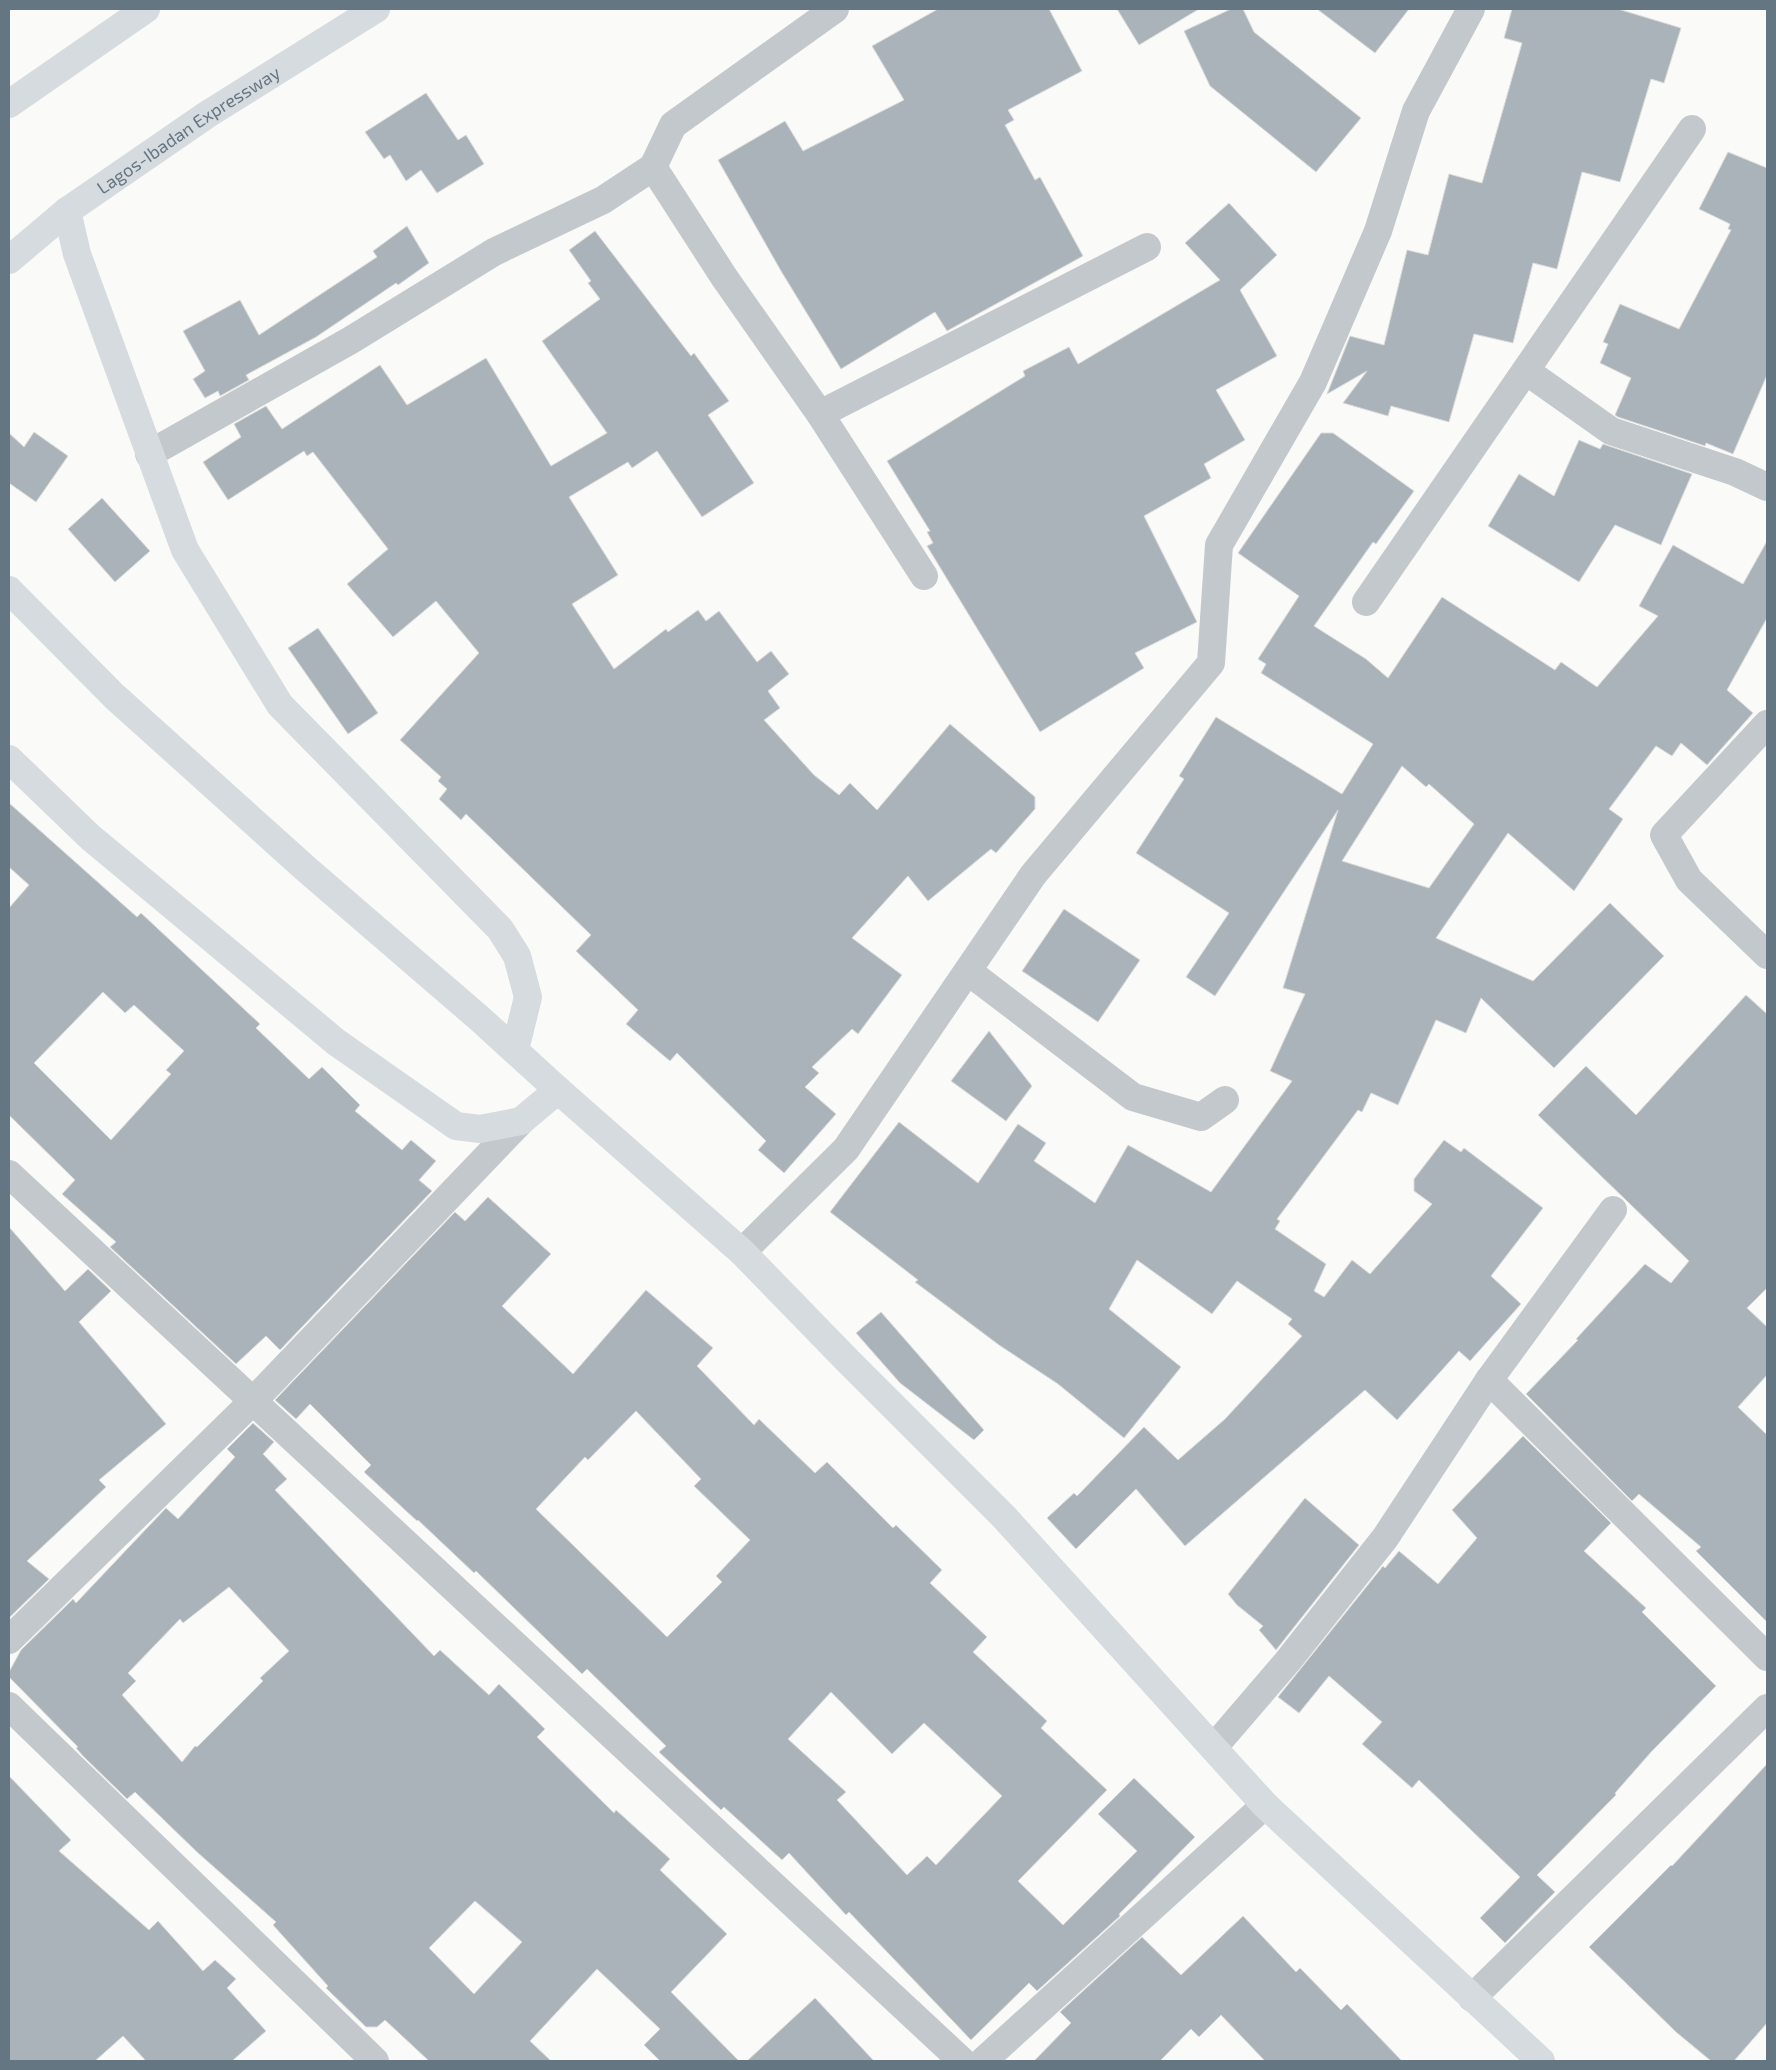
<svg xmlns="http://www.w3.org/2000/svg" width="1776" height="2070" viewBox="0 0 1776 2070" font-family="'Exo 2',sans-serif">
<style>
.building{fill:#aab3b9;stroke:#dcdcda;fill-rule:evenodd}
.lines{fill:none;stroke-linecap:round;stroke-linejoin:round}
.minor{stroke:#c3c8cc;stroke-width:28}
.major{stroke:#d6dbdf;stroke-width:28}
.highway{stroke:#d6dbdf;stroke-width:28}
.labels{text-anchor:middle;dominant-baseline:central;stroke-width:5;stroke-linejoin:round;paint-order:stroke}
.street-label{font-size:18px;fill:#657683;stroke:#fff}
</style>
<rect width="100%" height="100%" fill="#fafaf8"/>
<g class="building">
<path d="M 938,9 L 1049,9 L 1082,71 L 1008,110 L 1014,120 L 1005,125 L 1035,180 L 1040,177 L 1083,256 L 947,331 L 935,312 L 841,369 L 781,271 L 718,160 L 785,121 L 803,151 L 904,100 L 872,46 Z"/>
<path d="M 1117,9 L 1199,9 L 1139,45 Z"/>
<path d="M 1231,9 L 1243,9 L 1254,32 L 1361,118 L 1316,172 L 1210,86 L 1184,31 Z"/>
<path d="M 1317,9 L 1409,9 L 1375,53 Z"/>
<path d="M 1512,9 L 1618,9 L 1681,28 L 1664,83 L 1651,79 L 1620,182 L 1582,172 L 1557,269 L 1533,263 L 1513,343 L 1474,334 L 1449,422 L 1391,406 L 1388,416 L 1343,403 L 1367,371 L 1327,394 L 1350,336 L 1384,345 L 1407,250 L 1428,255 L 1449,174 L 1482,183 L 1522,43 L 1504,38 Z"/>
<path d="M 426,93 L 458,140 L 466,135 L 484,164 L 437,193 L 421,170 L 406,181 L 390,155 L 384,159 L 365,132 Z"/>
<path d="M 1728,152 L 1767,168 L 1767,375 L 1733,454 L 1706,443 L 1705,446 L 1618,417 L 1615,415 L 1631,378 L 1600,363 L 1608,344 L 1603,342 L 1620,304 L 1679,329 L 1731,230 L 1728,229 L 1730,224 L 1699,209 Z"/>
<path d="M 1229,203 L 1277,255 L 1240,290 L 1277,356 L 1216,390 L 1245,440 L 1204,464 L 1211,478 L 1144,516 L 1197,622 L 1135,653 L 1144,668 L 1040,732 L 927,546 L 933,543 L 927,532 L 930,531 L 887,461 L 1025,376 L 1023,371 L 1069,347 L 1078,364 L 1220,280 L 1185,243 Z"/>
<path d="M 407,226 L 429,263 L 398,285 L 396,283 L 316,337 L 246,375 L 249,380 L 220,396 L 218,391 L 205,398 L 193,379 L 205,371 L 183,331 L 240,300 L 259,335 L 377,257 L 373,251 Z"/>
<path d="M 595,231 L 691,356 L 694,353 L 729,401 L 708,415 L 754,483 L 702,517 L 657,451 L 632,468 L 628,462 L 569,497 L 618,575 L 572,604 L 614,669 L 666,629 L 668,632 L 698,610 L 706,621 L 719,611 L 757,662 L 771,651 L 789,674 L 768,691 L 780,708 L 764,720 L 814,775 L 839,795 L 850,783 L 877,810 L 950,724 L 1035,797 L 1035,809 L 996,853 L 991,849 L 928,901 L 908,876 L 852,938 L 902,975 L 858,1034 L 852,1029 L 812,1067 L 819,1073 L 805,1087 L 836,1114 L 784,1173 L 758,1150 L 766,1141 L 677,1053 L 670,1061 L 626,1024 L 638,1010 L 576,951 L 591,935 L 466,814 L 461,820 L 439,799 L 447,789 L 438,781 L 441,777 L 400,740 L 479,653 L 436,601 L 393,637 L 347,584 L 388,549 L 313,452 L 307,456 L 304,451 L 228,500 L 203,462 L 241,437 L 234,424 L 266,406 L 282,429 L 380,365 L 407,405 L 486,358 L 551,466 L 607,433 L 542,341 L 600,299 L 588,283 L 591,281 L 569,250 Z"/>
<path d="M 34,432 L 68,456 L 36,502 L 9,483 L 9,433 L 24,447 Z"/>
<path d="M 1321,433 L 1333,433 L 1414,491 L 1376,544 L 1373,542 L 1314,626 L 1366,659 L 1388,678 L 1442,597 L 1555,670 L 1561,662 L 1597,687 L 1658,616 L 1639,606 L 1673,545 L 1743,584 L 1767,541 L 1767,618 L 1727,690 L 1753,713 L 1707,765 L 1681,743 L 1672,756 L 1656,746 L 1609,809 L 1623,819 L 1574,891 L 1508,833 L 1436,938 L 1533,981 L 1610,903 L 1664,956 L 1554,1068 L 1481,998 L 1466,1033 L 1436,1020 L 1398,1105 L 1371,1093 L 1362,1112 L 1358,1110 L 1277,1219 L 1280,1221 L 1275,1229 L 1326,1264 L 1314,1291 L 1324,1297 L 1352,1260 L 1370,1274 L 1432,1204 L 1414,1191 L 1414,1179 L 1444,1140 L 1461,1152 L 1464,1148 L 1543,1208 L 1491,1276 L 1521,1304 L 1470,1361 L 1459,1351 L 1397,1420 L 1365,1390 L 1185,1546 L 1136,1489 L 1076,1549 L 1047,1518 L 1074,1493 L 1077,1496 L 1144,1427 L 1178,1460 L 1225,1419 L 1302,1336 L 1288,1324 L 1292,1319 L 1237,1281 L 1212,1314 L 1137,1260 L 1109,1309 L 1181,1367 L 1124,1438 L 1058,1384 L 999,1345 L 915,1282 L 918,1280 L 830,1212 L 899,1122 L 978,1183 L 1018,1124 L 1046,1143 L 1034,1161 L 1095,1203 L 1128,1145 L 1211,1192 L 1292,1081 L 1270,1071 L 1305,994 L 1283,988 L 1338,810 L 1215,996 L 1186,977 L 1229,913 L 1136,853 L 1184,779 L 1179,776 L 1216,717 L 1342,794 L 1373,744 L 1261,673 L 1266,664 L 1258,659 L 1299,596 L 1238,553 ZM 1402,766 L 1426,787 L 1429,784 L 1474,824 L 1429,888 L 1342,861 Z"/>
<path d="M 1579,440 L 1600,449 L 1603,444 L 1692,474 L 1661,545 L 1615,525 L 1579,582 L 1488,526 L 1519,474 L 1554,496 Z"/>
<path d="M 102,498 L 150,551 L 115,582 L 68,529 Z"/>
<path d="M 318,628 L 378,713 L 348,734 L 288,648 Z"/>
<path d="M 9,803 L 137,917 L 141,913 L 260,1024 L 256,1028 L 309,1079 L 322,1067 L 360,1105 L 355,1111 L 402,1150 L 411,1140 L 436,1161 L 419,1180 L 432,1191 L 280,1350 L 266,1336 L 236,1364 L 110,1247 L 116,1242 L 62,1194 L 75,1180 L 9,1115 L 9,908 L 29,885 L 9,867 ZM 103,992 L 125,1013 L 134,1005 L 184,1051 L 166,1070 L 171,1074 L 111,1140 L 34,1063 Z"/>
<path d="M 1064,909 L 1140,960 L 1098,1022 L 1022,971 Z"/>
<path d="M 1746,995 L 1767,1014 L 1767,1288 L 1747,1308 L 1767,1327 L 1767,1375 L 1738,1407 L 1767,1435 L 1767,1622 L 1696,1551 L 1701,1547 L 1639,1494 L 1632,1501 L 1526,1394 L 1578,1340 L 1576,1339 L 1645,1264 L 1671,1283 L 1689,1261 L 1538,1115 L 1586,1066 L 1636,1115 Z"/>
<path d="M 989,1031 L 1032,1086 L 1006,1121 L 951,1081 Z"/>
<path d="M 488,1197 L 551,1254 L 502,1306 L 573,1374 L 646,1290 L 713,1348 L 697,1366 L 754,1425 L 759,1419 L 815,1473 L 827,1462 L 893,1528 L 896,1525 L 942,1570 L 930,1583 L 987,1637 L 973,1652 L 1047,1721 L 1041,1728 L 1107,1790 L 1018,1881 L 1063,1925 L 1137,1851 L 1098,1814 L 1134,1778 L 1195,1837 L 1119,1914 L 1120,1916 L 1037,1991 L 1029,1983 L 971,2040 L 849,1912 L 846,1915 L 789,1853 L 782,1860 L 724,1807 L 721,1810 L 659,1752 L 666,1746 L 587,1669 L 582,1674 L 476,1571 L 474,1573 L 418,1520 L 417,1521 L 364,1472 L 371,1465 L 310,1404 L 296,1419 L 275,1400 L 455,1212 L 465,1221 ZM 636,1411 L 701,1479 L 694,1486 L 750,1540 L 716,1576 L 722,1582 L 667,1637 L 536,1509 L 585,1457 L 588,1460 ZM 831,1692 L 892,1754 L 924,1723 L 1002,1796 L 936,1865 L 927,1856 L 907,1875 L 837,1800 L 846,1792 L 788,1739 Z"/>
<path d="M 9,1227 L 65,1291 L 88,1269 L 111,1291 L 79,1322 L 166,1424 L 99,1480 L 106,1487 L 27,1561 L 49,1579 L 9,1618 Z"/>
<path d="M 881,1312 L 984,1430 L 974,1440 L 900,1383 L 856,1333 Z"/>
<path d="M 253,1423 L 274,1442 L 263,1454 L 287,1479 L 275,1490 L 434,1656 L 440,1650 L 489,1695 L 499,1684 L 545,1729 L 537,1737 L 614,1813 L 616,1810 L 670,1859 L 660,1870 L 727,1934 L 671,1992 L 739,2061 L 660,2061 L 644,2045 L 660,2029 L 597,1969 L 530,2041 L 551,2061 L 429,2061 L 385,2020 L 377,2027 L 366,2027 L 326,1988 L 328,1986 L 273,1925 L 276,1922 L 197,1852 L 135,1792 L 127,1799 L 83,1756 L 76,1748 L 78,1747 L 9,1677 L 9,1672 L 21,1650 L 73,1599 L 76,1603 L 166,1508 L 178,1519 L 235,1457 L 227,1449 ZM 229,1587 L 289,1651 L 260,1678 L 263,1681 L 197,1747 L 195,1746 L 182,1762 L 122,1695 L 136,1681 L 128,1673 L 180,1619 L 183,1623 ZM 475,1901 L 522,1942 L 474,1994 L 429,1948 Z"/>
<path d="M 1523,1436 L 1611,1523 L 1584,1551 L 1646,1608 L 1642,1612 L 1716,1686 L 1652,1751 L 1615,1793 L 1616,1795 L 1537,1875 L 1555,1892 L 1505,1943 L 1480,1918 L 1520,1877 L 1419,1780 L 1412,1788 L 1362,1744 L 1382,1722 L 1329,1676 L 1299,1713 L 1278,1697 L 1383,1566 L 1385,1568 L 1399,1551 L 1438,1584 L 1477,1538 L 1452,1510 Z"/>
<path d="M 1305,1498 L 1359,1545 L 1276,1650 L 1259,1630 L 1263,1626 L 1237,1605 L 1228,1594 Z"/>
<path d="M 1767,1764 L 1767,2023 L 1734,2061 L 1711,2061 L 1676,2032 L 1589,1947 L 1671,1865 L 1672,1866 Z"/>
<path d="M 9,1776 L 71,1840 L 59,1851 L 149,1930 L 158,1921 L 203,1971 L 215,1960 L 236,1979 L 227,1988 L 266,2031 L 232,2061 L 146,2061 L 123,2036 L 95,2061 L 9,2061 Z"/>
<path d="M 1243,1916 L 1296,1972 L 1300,1968 L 1341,2010 L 1347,2004 L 1402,2061 L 1265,2061 L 1221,2015 L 1199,2037 L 1191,2029 L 1160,2061 L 1034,2061 L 1071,2023 L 1060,2012 L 1142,1937 L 1181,1975 Z"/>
<path d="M 815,1998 L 874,2061 L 747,2061 Z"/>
</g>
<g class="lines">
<g class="minor">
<path d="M 653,167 L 724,277 L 820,414 L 924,576"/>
<path d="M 1526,371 L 1611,431 L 1735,472 L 1767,487"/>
<path d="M 820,414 L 1147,247"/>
<path d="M 149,454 L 351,340 L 494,252 L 603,200 L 653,167 L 673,125 L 835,9"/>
<path d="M 1366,602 L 1692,129"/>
<path d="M 1767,724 L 1664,835 L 1689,880 L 1767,955"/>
<path d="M 969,972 L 1133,1097 L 1201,1117 L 1225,1100"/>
<path d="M 9,1174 L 962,2061"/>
<path d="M 742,1252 L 846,1149 L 1033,875 L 1211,663 L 1219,545 L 1313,382 L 1378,231 L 1416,111 L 1471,9"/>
<path d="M 1489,1380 L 1767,1657"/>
<path d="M 9,1640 L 253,1401 L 521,1121"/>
<path d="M 9,1706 L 375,2061"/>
<path d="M 1214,1747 L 1287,1662 L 1385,1538 L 1489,1380 L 1613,1210"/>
<path d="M 1472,1998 L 1767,1708"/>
<path d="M 983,2061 L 1265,1805"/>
</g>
<path class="major" d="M 9,590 L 114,696 L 305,868 L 479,1018 L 558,1090 L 742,1252 L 849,1362 L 1005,1518 L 1265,1805 L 1541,2061"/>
<g class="highway">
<path d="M 9,104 L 146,9"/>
<path d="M 67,211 L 77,254 L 185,550 L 280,705 L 500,929 L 517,956 L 528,997 L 515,1050"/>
<path id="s1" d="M 9,260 L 67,211 L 208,114 L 376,9"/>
<path d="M 9,759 L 90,837 L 336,1042 L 456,1126 L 480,1129 L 521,1121 L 558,1090"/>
</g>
</g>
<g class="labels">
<g class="street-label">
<text stroke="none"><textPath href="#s1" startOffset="222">Lagos-Ibadan Expressway</textPath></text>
</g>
</g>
<rect width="1776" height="2070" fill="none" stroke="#657683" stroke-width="20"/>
</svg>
